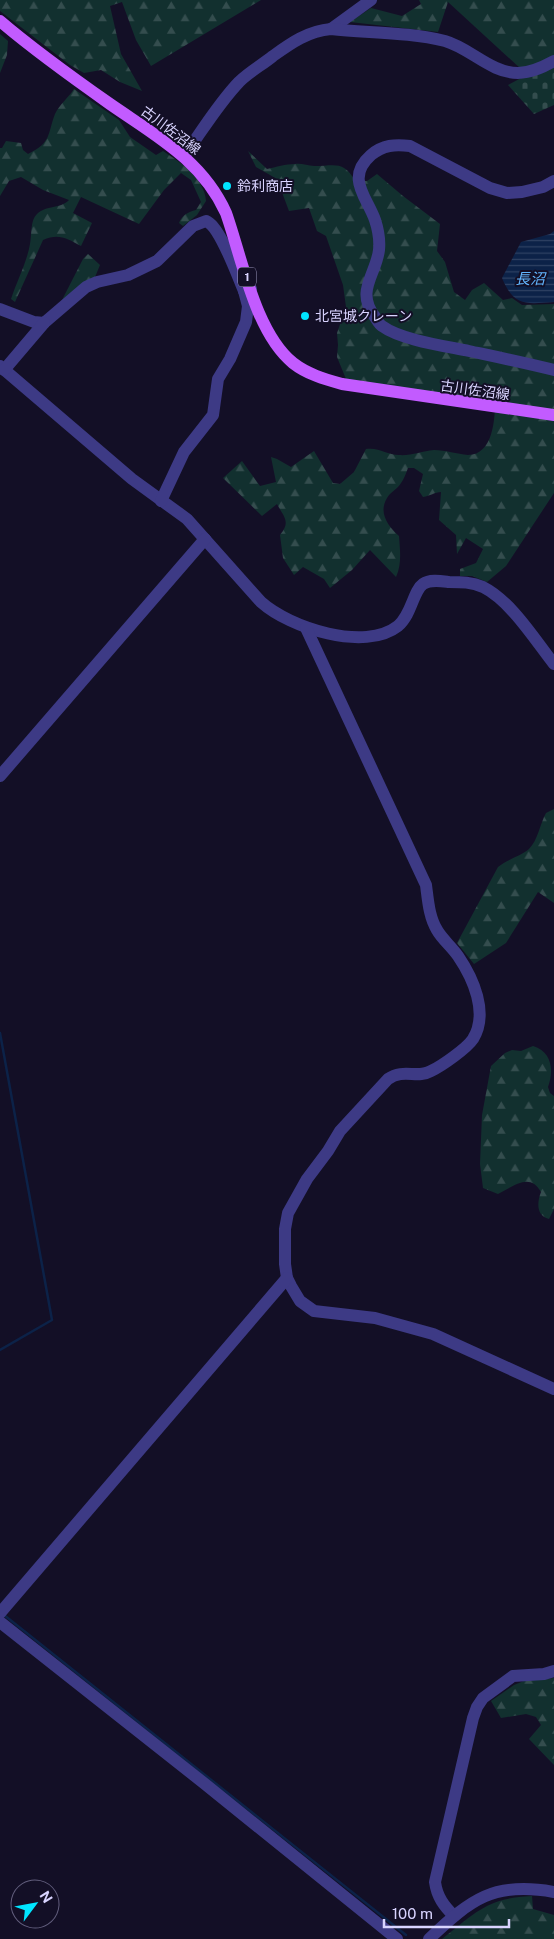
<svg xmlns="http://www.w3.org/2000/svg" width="554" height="1939" viewBox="0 0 554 1939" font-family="'Public Sans','Noto Sans JP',sans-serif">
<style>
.forest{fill:url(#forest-firs)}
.cemetery{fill:url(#cemetery-stones)}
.water{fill:url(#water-rules)}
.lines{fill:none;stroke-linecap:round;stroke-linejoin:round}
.stream{stroke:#0c2248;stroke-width:2.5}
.minor{stroke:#3d3a85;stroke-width:12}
.major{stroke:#c25bff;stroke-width:12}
.poi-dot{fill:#00e5ff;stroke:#130f26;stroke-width:2}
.labels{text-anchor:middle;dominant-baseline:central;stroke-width:4;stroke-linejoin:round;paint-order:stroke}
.shield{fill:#130f26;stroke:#9e99be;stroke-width:1}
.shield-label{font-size:12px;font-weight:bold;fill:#d9d4ff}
.street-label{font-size:14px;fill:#d9d4ff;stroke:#130f26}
.poi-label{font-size:14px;fill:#d9d4ff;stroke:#130f26;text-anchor:start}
.water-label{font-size:15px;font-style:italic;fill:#62b6ff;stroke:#130f26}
</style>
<defs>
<pattern id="forest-firs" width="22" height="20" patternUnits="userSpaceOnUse" patternTransform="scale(1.25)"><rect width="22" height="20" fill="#12302f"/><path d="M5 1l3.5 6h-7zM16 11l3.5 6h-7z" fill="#344d4e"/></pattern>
<pattern id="cemetery-stones" width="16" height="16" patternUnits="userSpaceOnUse" patternTransform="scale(1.25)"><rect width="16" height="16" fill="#12302f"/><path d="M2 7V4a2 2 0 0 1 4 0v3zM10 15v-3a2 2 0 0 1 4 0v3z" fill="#344d4e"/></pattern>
<pattern id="water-rules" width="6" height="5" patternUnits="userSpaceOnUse" patternTransform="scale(1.25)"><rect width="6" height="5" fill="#0c2248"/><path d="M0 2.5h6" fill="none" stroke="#2f4163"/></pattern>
</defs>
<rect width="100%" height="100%" fill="#130f26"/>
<g class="forest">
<path d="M 0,0 L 261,0 L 151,66 L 136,40 L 122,2 L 110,6 L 121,54 L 142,91 L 120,82 L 101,70 L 84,73 L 70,65 L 0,11 Z"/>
<path d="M 419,0 L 554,0 L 554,103 L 545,91 L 448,2 L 438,32 L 350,22 L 371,8 L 402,16 L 421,4 Z"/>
<path d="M 0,34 L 8,41 L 7,55 L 0,73 Z"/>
<path d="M 74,89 L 119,120 L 130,137 L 156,155 L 163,151 C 180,162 205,179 206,201 L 197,215 L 183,226 L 179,223 C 182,215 188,212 196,210 L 201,202 L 191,180 L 181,173 L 164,190 L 139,224 L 81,197 L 73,213 L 92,223 L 81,246 C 67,238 58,233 43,240 L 15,302 L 11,299 C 17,281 27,262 30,244 C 32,235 30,220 37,214 C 46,205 61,209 69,200 L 43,190 L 21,177 L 9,181 L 0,196 L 0,148 L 2,148 L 6,141 L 21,143 L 23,150 L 28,154 C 52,142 47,135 55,114 C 59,105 69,97 74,89 Z"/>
<path d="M 248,151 L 267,169 C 276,167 286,164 295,164 C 301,163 308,166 314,166 C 334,166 344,160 355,181 L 367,181 L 377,174 L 403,196 L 440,224 L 437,251 L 445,262 L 454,292 L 465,300 L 472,290 L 484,283 L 503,300 L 512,298 L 522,305 L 554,304 L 554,493 L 506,566 L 487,582 L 472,576 L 460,576 L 460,569 L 476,563 L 483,549 L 466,538 L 457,554 L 456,535 L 439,520 L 441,492 C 435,492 430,496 423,497 L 419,491 L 423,474 L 414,468 L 408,468 C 406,473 404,479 401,483 C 398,489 390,492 387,498 C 378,513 388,526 399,536 C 400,550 402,564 396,577 L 370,550 L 352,570 L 330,588 L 324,579 L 303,567 L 294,575 L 283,558 L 280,535 C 291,522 284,517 277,504 L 262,516 L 223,478 L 242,461 L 260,486 L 276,482 L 271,457 L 277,459 L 291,467 L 314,451 L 333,483 L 340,484 L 354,472 L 366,449 C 379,447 387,455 399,455 C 411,456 422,451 434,450 C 445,450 457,454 468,455 C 493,455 495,419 495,402 L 346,379 L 337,357 L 338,345 L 337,333 L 346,307 L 343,285 L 326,236 L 317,231 L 309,208 L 289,211 L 277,179 L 256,167 Z"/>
<path d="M 88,254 L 100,265 L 95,277 L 61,302 L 83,259 Z"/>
<path d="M 554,809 L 554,903 L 538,892 L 506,943 L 474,964 L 457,943 L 498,867 C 508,859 521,856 529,849 C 538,840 540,824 546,813 Z"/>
<path d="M 533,1046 C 552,1052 554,1070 548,1087 L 550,1093 L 554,1096 L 554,1209 L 549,1219 C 536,1216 537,1202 541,1192 C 530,1172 514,1186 498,1194 L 483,1188 L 480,1164 L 482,1115 L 491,1066 L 505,1053 L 512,1050 L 521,1051 Z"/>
<path d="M 554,1678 L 554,1765 L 529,1739 L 541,1725 L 536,1717 L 526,1714 L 501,1718 L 491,1701 L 514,1685 L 524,1681 Z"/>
<path d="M 532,1896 L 533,1909 L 554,1915 L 554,1939 L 442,1939 C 476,1912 487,1898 532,1896 Z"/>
</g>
<path class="cemetery" d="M 554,67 L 554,105 L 534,114 L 508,85 L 521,78 Z"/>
<path class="water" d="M 554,231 L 554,302 C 526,304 514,307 502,278 L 521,242 L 550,234 Z"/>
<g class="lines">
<g class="stream">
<path d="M 0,1033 L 52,1320 L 0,1350"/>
<path d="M 4,1615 L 406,1935"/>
</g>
<g class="minor">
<path d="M 331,29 L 371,0"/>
<path d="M 184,156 C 202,131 218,104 239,82 C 249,72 262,65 273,56 C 291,43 308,31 331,29 C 368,33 409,32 445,41 C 470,48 491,73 518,73 C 531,73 543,67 554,61"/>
<path d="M 554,181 L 543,187 L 522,192 L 507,193 L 490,188 L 410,146 C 395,144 383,145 371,155 C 345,178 367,197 375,220 C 378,229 380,240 379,250 C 376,275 355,291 375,317 C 377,320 379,324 382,326 C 401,340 445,346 469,351 C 497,357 526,363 554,370"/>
<path d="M 0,309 L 34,322 L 44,323 L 86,287 L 97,282 L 128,275 L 157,261 L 193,226 L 206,221 C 220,226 237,275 244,291 L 251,289"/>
<path d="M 0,366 L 132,479 L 187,519 L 261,602 C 290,628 365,652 398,626 C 412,614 413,591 423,584 C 430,579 441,581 449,582 C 461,582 472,582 483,587 C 511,601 535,640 554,664"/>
<path d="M 4,370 L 44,323"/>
<path d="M 161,501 L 184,452 L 213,415 L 218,379 L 230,359 L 246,322 L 248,306 L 244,291"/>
<path d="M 306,628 L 426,885 C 428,900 429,917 437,930 C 442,939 452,947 458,956 C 473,978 489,1013 473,1039 C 467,1048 442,1066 431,1071 C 417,1079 404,1068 388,1079 L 340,1131 L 328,1151 L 307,1179 L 288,1213 L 285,1229 L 285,1264 L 287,1278 L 291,1286 L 300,1301 L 314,1311 L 375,1318 L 433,1334 L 554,1389"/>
<path d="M 0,776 L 205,539"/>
<path d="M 0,1613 L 287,1278"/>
<path d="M 0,1622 L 205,1784 L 397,1939"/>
<path d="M 454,1916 C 444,1906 437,1897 435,1882 L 473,1718 L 477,1707 L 483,1698 L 513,1676 L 544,1674 L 554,1671"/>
<path d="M 429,1939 C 471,1899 494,1881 554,1892"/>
</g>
<path class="major" d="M 0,21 C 35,51 73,78 110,104 C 156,136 202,160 226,213 C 242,258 255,332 293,363 C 307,374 324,379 342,384 L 554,415"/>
</g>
<g class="poi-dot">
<circle cx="227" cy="186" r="5"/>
<circle cx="305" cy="316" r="5"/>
</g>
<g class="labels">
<rect class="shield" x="238" y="267.5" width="18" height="19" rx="4"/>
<g class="shield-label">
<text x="247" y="277">1</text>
</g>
<g class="street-label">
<text transform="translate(171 130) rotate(37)">古川佐沼線</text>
<text transform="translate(475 390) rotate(8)">古川佐沼線</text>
</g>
<g class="poi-label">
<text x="237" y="186">鈴利商店</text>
<text x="315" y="316">北宮城クレーン</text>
</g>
<g class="water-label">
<text x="530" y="278">長沼</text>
</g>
</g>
<g transform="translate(35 1904) rotate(58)"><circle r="24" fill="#130f26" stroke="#625e7d"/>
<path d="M0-4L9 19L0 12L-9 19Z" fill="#00e5ff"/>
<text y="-8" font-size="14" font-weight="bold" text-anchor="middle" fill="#d9d4ff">N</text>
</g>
<path d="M384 1919v8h125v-8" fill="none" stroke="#d9d4ff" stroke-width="2.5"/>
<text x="392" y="1919" font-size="15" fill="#d9d4ff" stroke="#130f26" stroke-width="4" paint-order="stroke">100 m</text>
</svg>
